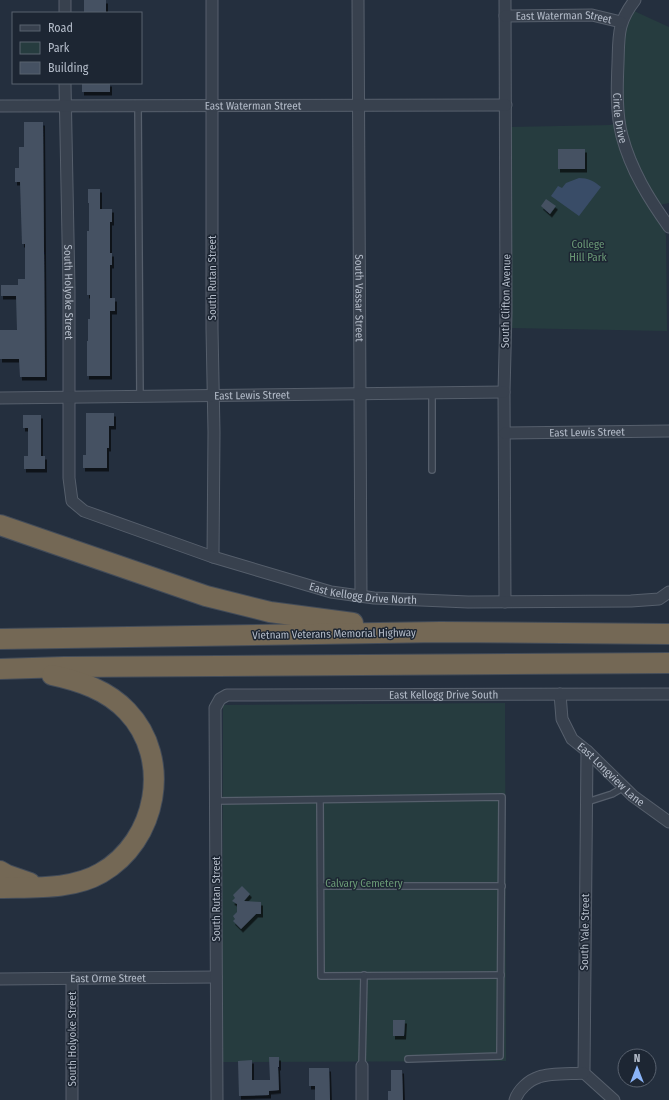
<svg xmlns="http://www.w3.org/2000/svg" width="669" height="1100" viewBox="0 0 669 1100" font-family="'Fira Sans Condensed',sans-serif">
<style>
.green{fill:#263c3f}
.water{fill:#394c67}
.building{fill:#455162;filter:url(#shadow)}
.lines{fill:none;stroke-linecap:round;stroke-linejoin:round}
.lane-casing{stroke:#565f6c;stroke-width:8}
.street-casing{stroke:#565f6c;stroke-width:13}
.highway-casing{stroke:#434c59;stroke-width:22}
.lane{stroke:#38414e;stroke-width:5.5}
.street{stroke:#38414e;stroke-width:11}
.highway{stroke:#746855;stroke-width:20}
.labels{text-anchor:middle;dominant-baseline:central;stroke-width:3;stroke-linejoin:round;paint-order:stroke}
.street-label{font-size:11px;fill:#b4bcc9;stroke:#1d2633}
.park-label{font-size:11px;fill:#6b9a76;stroke:#1d2633}
</style>
<defs>
<filter id="shadow"><feDropShadow dx="2" dy="3.5" stdDeviation="0" flood-color="#0009"/></filter>
</defs>
<rect width="100%" height="100%" fill="#242f3e"/>
<g class="green">
<path d="M 634,11 L 669,27 L 669,203 L 659,205 L 666,236 L 667,331 L 511,328 L 509,127 L 611,125 L 622,119 L 624,41 L 627,27 Z"/>
<path d="M 505,703 L 506,1061 L 222,1062 L 223,705 Z"/>
</g>
<path class="water" d="M 579,178 C 588,178 594,181 601,187 L 579,216 L 551,196 L 558,186 L 562,188 L 566,183 Z"/>
<g class="building">
<rect x="84" y="0" width="22" height="13"/>
<rect x="82" y="83" width="28" height="9"/>
<path d="M 24,122 L 43,122 L 45,377 L 20,377 L 19,359 L 0,359 L 0,330 L 17,330 L 16,296 L 1,296 L 1,285 L 18,285 L 18,279 L 25,279 L 25,244 L 22,244 L 20,182 L 15,182 L 15,168 L 19,168 L 19,147 L 24,147 Z"/>
<rect x="558" y="149" width="27" height="20"/>
<path d="M 88,189 L 100,189 L 100,209 L 112,209 L 112,222 L 110,222 L 110,253 L 112,253 L 112,265 L 110,265 L 110,298 L 115,298 L 115,311 L 110,311 L 110,376 L 87,376 L 87,341 L 88,341 L 88,319 L 90,319 L 90,295 L 87,295 L 87,231 L 89,231 L 89,203 L 88,203 Z"/>
<path d="M 546,199 L 556,206 L 550,214 L 541,206 Z"/>
<path d="M 86,413 L 114,413 L 114,426 L 109,426 L 109,448 L 107,448 L 107,468 L 83,468 L 83,455 L 86,455 Z"/>
<path d="M 23,415 L 41,415 L 41,456 L 45,456 L 45,469 L 24,469 L 24,456 L 28,456 L 28,428 L 23,428 Z"/>
<path d="M 242,886 L 250,894 L 244,901 L 261,902 L 261,914 L 256,914 L 241,929 L 233,921 L 235,919 L 233,916 L 237,912 L 237,904 L 232,901 L 235,898 L 233,895 Z"/>
<path d="M 393,1020 L 405,1020 L 404,1036 L 393,1036 Z"/>
<path d="M 269,1057 L 279,1057 L 279,1067 L 278,1067 L 279,1090 L 269,1091 L 269,1095 L 239,1096 L 238,1061 L 252,1060 L 252,1080 L 270,1080 Z"/>
<path d="M 309,1068 L 329,1068 L 330,1100 L 315,1100 L 315,1086 L 309,1086 Z"/>
<path d="M 391,1070 L 402,1070 L 403,1100 L 388,1100 L 388,1091 L 391,1091 Z"/>
</g>
<g class="lines">
<g class="lane-casing">
<g id="lane">
<path d="M 138,106 L 140,397"/>
<path d="M 432,470 L 432,393"/>
<path d="M 320,800 L 321,976 L 501,975"/>
<path d="M 215,801 L 502,797 L 500,1056 L 408,1059"/>
<path d="M 587,802 L 612,794 L 624,787"/>
<path d="M 321,886 L 502,886"/>
<path d="M 362,1066 L 364,975"/>
</g>
</g>
<g class="street-casing">
<g id="street">
<path d="M 212,0 L 212,329 L 214,432 L 213,557"/>
<path id="s1" d="M 358,0 L 361,596"/>
<path d="M 505,0 L 506,312 L 504,392 L 505,602"/>
<path id="s2" d="M 635,0 C 617,23 619,36 618,63 C 617,87 616,113 622,136 C 631,170 649,199 669,227"/>
<path d="M 65,13 L 65,0"/>
<path id="s3" d="M 505,16 L 592,15 L 621,22"/>
<path id="s4" d="M 65,83 L 69,289 L 69,478 L 72,501 L 84,511 L 213,557 L 331,592 L 374,598 L 468,602 L 631,601 L 659,599 L 669,592"/>
<path id="s5" d="M 0,106 L 506,105"/>
<path id="s6" d="M 0,398 L 504,392"/>
<path id="s7" d="M 505,433 L 669,431"/>
<path id="s8" d="M 560,694 L 562,719 L 572,739 L 587,751 L 633,796 L 669,822"/>
<path d="M 587,751 L 584,1073 L 614,1100"/>
<path d="M 72,978 L 72,1100"/>
<path id="s9" d="M 0,979 L 216,977"/>
<path d="M 362,1066 L 362,1100"/>
<path id="s10" d="M 217,1100 L 215,708 L 220,699 L 227,695 L 669,694"/>
<path d="M 515,1100 C 518,1090 529,1080 539,1077 C 550,1073 572,1074 584,1073"/>
</g>
</g>
<g class="highway-casing">
<g id="highway">
<path d="M 0,525 L 206,596 L 270,612 L 353,623"/>
<path d="M 0,639 L 440,632 L 669,634"/>
<path d="M 0,669 L 64,667 L 669,663"/>
<path d="M 0,871 L 7,875 L 30,883"/>
<path d="M 0,888 C 33,887 72,890 101,873 C 157,841 173,759 127,711 C 107,690 80,681 52,675"/>
</g>
</g>
<use href="#lane" class="lane"/>
<use href="#street" class="street"/>
<use href="#highway" class="highway"/>
</g>
<g class="labels">
<g class="street-label">
<text stroke="none"><textPath href="#s3" startOffset="59">East Waterman Street</textPath></text>
<text stroke="none"><textPath href="#s5" startOffset="253">East Waterman Street</textPath></text>
<text stroke="none"><textPath href="#s2" startOffset="122">Circle Drive</textPath></text>
<text transform="translate(212 278) rotate(-90)">South Rutan Street</text>
<text stroke="none"><textPath href="#s4" startOffset="209">South Holyoke Street</textPath></text>
<text stroke="none"><textPath href="#s1" startOffset="298">South Vassar Street</textPath></text>
<text transform="translate(506 301) rotate(-89)">South Clifton Avenue</text>
<text stroke="none"><textPath href="#s6" startOffset="252">East Lewis Street</textPath></text>
<text stroke="none"><textPath href="#s7" startOffset="82">East Lewis Street</textPath></text>
<text stroke="none"><textPath href="#s4" startOffset="726">East Kellogg Drive North</textPath></text>
<text transform="translate(334 634) rotate(-1)">Vietnam Veterans Memorial Highway</text>
<text stroke="none"><textPath href="#s10" startOffset="627">East Kellogg Drive South</textPath></text>
<text stroke="none"><textPath href="#s8" startOffset="100">East Longview Lane</textPath></text>
<text transform="translate(216 899) rotate(-90)">South Rutan Street</text>
<text transform="translate(585 932) rotate(-89)">South Yale Street</text>
<text stroke="none"><textPath href="#s9" startOffset="108">East Orme Street</textPath></text>
<text transform="translate(72 1039) rotate(-90)">South Holyoke Street</text>
</g>
<g class="park-label">
<text x="588" y="244">College<tspan x="588" dy="13">Hill Park</tspan></text>
<text x="364" y="883">Calvary Cemetery</text>
</g>
</g>
<rect x="12" y="12" width="130" height="72" fill="#1d2633" stroke="#59626f"/>
<rect x="20" y="25" width="20" height="6" fill="#38414e" stroke="#59626f"/>
<text x="48" y="32" font-size="12" fill="#b4bcc9">Road</text>
<rect x="20" y="42" width="20" height="12" fill="#263c3f" stroke="#59626f"/>
<text x="48" y="52" font-size="12" fill="#b4bcc9">Park</text>
<rect x="20" y="62" width="20" height="12" fill="#455162" stroke="#59626f"/>
<text x="48" y="72" font-size="12" fill="#b4bcc9">Building</text>
<g transform="translate(637 1068)"><circle r="19" fill="#1d2633" stroke="#59626f"/>
<path d="M0-3L7 15L0 10L-7 15Z" fill="#8ab4f8"/>
<text y="-6" font-size="11" font-weight="bold" text-anchor="middle" fill="#b4bcc9">N</text>
</g>
</svg>
